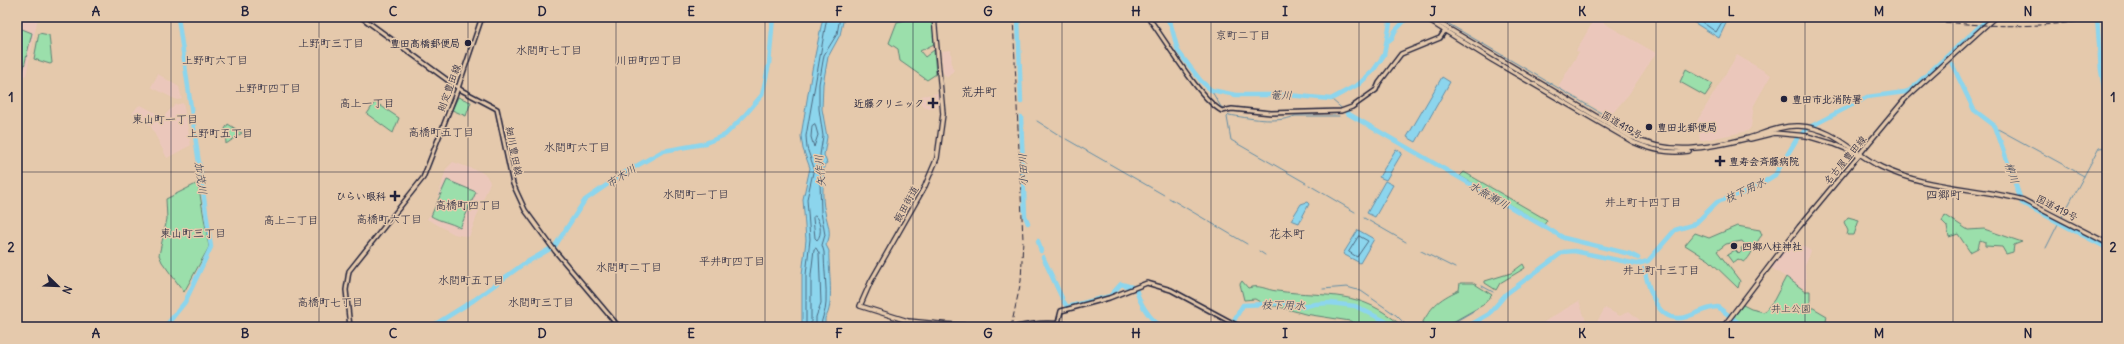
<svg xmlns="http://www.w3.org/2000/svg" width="2124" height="344" viewBox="0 0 2124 344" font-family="Delius,'Klee One',sans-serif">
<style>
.built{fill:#ebc7bb}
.green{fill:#9bdfab;stroke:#5e8073}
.water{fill:#8cd5ed;stroke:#628da6}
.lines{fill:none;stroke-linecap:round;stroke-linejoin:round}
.shore{stroke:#4c6a82;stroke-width:1}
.stream{stroke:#628da6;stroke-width:1}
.river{stroke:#8cd5ed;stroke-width:4.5}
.secondary-casing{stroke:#22223b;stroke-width:6}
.primary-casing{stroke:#22223b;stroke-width:6}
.trunk-casing{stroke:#22223b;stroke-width:6}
.secondary{stroke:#e5c9ac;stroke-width:3}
.primary{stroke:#e5c9ac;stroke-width:3.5}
.trunk{stroke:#e5c9ac;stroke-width:3.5}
.rail{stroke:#22223b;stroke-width:1;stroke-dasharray:6 3;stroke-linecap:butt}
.grid{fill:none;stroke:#22223b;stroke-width:1;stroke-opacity:0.55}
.poi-dot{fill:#22223b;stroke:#e5c9ac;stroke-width:1.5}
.labels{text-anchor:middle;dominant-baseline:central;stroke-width:3;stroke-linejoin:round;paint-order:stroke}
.poi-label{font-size:10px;font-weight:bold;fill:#22223b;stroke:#e5c9ac;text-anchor:start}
.street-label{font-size:10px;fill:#22223b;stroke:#e5c9ac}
.park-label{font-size:10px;fill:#343e4c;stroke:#e5c9ac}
.neighbourhood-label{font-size:11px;fill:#22223b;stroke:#e5c9ac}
.water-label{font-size:11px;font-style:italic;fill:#323d56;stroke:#e5c9ac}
.quarter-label{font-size:12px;fill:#22223b;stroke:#e5c9ac}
.neatline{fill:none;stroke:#22223b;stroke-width:1.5}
.grid-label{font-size:13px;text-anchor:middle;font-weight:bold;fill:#22223b}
</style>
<rect width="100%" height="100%" fill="#e5c9ac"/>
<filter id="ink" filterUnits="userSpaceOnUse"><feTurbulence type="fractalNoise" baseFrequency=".025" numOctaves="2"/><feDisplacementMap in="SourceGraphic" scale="8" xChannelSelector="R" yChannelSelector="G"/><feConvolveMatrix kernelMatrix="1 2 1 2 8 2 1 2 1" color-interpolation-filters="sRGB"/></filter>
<g filter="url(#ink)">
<g class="built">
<path d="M 17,17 L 38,17 L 26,76 L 17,73 Z"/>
<path d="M 1595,18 L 1656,53 L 1629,94 L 1610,116 L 1558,87 L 1579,52 L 1576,51 Z"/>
<path d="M 951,50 L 952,67 L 954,70 L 947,78 L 943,73 L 941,51 Z"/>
<path d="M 1737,55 L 1771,75 L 1754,105 L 1751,127 L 1748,131 L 1700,141 L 1697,121 Z"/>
<path d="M 158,74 L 179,87 L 182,99 L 177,100 L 151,87 Z"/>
<path d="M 938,93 L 939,104 L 935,108 L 925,108 L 920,102 L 921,96 Z"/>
<path d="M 183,103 L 191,145 L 167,158 L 150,125 L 132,114 L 138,106 L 141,105 L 163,117 L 175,105 Z"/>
<path d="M 453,162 L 479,171 L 486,175 L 490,182 L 469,237 L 454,234 L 427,219 L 435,208 L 446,169 Z"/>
<path d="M 1793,239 L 1811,251 L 1805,266 L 1806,286 L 1804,289 L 1770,267 Z"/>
<path d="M 1579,301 L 1588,327 L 1537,327 L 1553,316 Z"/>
<path d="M 1605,308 L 1620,316 L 1629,311 L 1648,327 L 1594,327 Z"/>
</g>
<g class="green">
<path d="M 917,17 L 933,18 L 934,44 L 920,51 L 925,57 L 934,50 L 936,74 L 927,80 L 900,61 L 898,49 L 889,43 L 897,22 Z"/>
<path d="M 17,27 L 32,33 L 23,71 L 17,70 Z"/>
<path d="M 39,33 L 49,35 L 52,63 L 50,64 L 34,59 Z"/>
<path d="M 1686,69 L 1713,84 L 1705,96 L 1680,82 Z"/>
<path d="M 458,97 L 471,102 L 466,116 L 452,110 Z"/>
<path d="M 375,102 L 399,118 L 393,133 L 367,114 Z"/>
<path d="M 228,124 L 242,133 L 226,144 L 225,129 Z"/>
<path d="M 1464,172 L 1547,220 L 1544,225 L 1460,176 Z"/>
<path d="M 447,180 L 476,192 L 460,228 C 450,222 441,222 431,216 Z"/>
<path d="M 198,183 L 209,247 L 184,292 L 162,262 L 159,255 L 167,219 L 166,199 Z"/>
<path d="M 1945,215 L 1968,230 L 1984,229 L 2022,242 L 2014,245 L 2013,252 L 2006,254 L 2002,247 L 1985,246 L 1985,242 L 1980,240 L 1978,248 L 1970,252 L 1958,234 L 1949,237 L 1947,226 L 1942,221 Z"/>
<path d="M 1848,217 L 1859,220 L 1854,235 L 1847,235 L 1848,231 L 1844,222 Z"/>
<path d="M 1737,226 L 1760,230 L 1762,235 C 1755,243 1751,258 1744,262 L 1738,259 L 1733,263 L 1727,255 L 1735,250 L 1739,254 L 1742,251 L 1741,248 L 1746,246 L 1742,241 L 1726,244 L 1717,251 L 1740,281 L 1738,288 L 1709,260 L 1685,245 L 1695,233 L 1709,238 Z"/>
<path d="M 1523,264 L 1525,268 L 1500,283 L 1496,290 L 1485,283 L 1485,281 L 1511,273 Z"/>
<path d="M 1786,277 L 1805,291 L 1810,291 L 1810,306 L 1827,316 L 1825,327 L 1739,327 L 1731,320 L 1743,305 L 1751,309 L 1764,312 L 1774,300 Z"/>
<path d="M 1242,281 L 1248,288 C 1260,284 1266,290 1277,291 C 1330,298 1359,288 1403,327 L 1363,327 L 1350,321 L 1305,314 L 1276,306 L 1267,306 L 1255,299 L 1244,300 L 1240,284 Z"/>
<path d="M 1460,283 L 1473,283 L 1492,295 L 1483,305 L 1444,327 L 1420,327 C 1431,307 1437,300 1459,290 Z"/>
</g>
<g class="water">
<path d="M 823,17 L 844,17 L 840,35 L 828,57 L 823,84 L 822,109 L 827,137 L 824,155 L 827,163 L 824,165 C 824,180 821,198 825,212 C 827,223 833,234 826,245 L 829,251 C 828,267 835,307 825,318 L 825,327 L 802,327 L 802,275 L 806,240 L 803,199 L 810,168 L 803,149 L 801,136 L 812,70 Z"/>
<path d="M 1692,17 L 1729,17 L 1719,38 L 1690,20 Z"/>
<path d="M 1442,77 L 1450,82 L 1416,142 L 1407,137 Z"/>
<path d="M 1396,149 L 1402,153 L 1386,180 L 1379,177 Z"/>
<path d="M 1385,181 L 1393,185 L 1375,217 L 1367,213 Z"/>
<path d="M 1307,202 L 1309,204 L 1299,223 L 1291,220 L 1301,204 Z"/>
<path d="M 1358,230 L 1374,239 L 1360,263 L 1343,254 Z"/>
</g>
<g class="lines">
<g class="shore">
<path d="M 1695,17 L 1716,32 L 1725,17"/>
<path d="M 815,124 L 818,135 L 814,147 L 811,137 L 812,126 Z"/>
<path d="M 815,216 C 820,220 823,234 817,240 L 815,238 L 813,218 Z"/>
<path d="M 1359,236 L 1368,241 L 1357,257 L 1349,252 Z"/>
<path d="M 806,327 L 806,275 L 810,239 L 807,199 L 814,168 L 807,148 L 806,136 L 827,17"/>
<path d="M 811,327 L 811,275 L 814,249 L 816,248 L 819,253 L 821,303 L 816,317 L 816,327"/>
<path d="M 821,327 C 821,318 826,312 826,303 C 827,286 824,269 824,252 L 822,245 L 825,235 L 821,212 L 820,182 L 821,161 L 820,155 L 823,136 L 819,109 L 819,84 L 824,55 L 837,34 L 840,17"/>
</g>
<g class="stream">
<path d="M 1437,17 L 1606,116"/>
<path d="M 2099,21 L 2107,18"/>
<path d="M 1211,90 L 1221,107 L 1226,109"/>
<path d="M 1331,99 L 1347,113"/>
<path d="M 1229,115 L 1227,117 L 1231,140 L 1306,183"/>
<path d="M 1229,115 C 1249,118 1275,124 1295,116 L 1339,116"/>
<path d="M 1037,121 L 1062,137"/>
<path d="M 1996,128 L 2084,176"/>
<path d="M 1066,139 L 1164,195"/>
<path d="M 1309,185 L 1355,212"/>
<path d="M 1169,198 L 1247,244"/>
<path d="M 2062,217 L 2099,148 L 2107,147"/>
<path d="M 1364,218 L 1406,242"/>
<path d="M 2046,248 L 2058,224"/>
<path d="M 1259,251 L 1265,255"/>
<path d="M 1421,251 L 1455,268"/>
<path d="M 1482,286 L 1493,292"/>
<path d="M 1323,289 L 1347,287 L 1361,291 L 1396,315 L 1408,327"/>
<path d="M 1446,327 L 1477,309"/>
</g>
<g class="river">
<path d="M 1018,17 L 1021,102"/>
<path d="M 1166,17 L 1171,25 L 1178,51 L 1201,81 L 1211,90 L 1236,95 L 1288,95 L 1331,99 L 1359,84 L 1373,71 L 1384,55 L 1391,17"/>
<path d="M 2097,17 L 2101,70 L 2107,106"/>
<path d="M 1387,42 L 1392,38 L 1395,31 L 1408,17"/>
<path d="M 1952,64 L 1974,110 L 1995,126 L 2022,203 L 2107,248"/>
<path d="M 1347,113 L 1564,238 L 1630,254 L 1638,258"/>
<path d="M 1021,117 L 1025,216 L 1028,223"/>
<path d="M 1038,241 L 1041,251"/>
<path d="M 1043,257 L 1062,298"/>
<path d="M 1644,269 C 1649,289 1657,325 1686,317 C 1696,314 1707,307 1718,307 L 1744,327"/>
<path d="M 1136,289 C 1139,302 1151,323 1164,327"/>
<path d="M 1064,302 L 1067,307 L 1110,296 L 1121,284 L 1132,287"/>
<path d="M 165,327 L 185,302 L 211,247 L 178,17"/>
<path d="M 431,327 L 474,300 L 522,265 L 555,246 L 585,200 L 624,173 L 663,151 L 703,144 L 725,135 L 745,115 L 762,95 L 769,64 L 773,17"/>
<path d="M 1230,327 L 1243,305 L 1292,303 L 1302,307 L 1315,304 L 1330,303 L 1355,306 L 1385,321 L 1392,327"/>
<path d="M 1467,327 L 1489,314 L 1506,294 L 1563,252 L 1574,251 L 1637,264 L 1648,261 L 1675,230 L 1695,224 L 1717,202 L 1751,190 L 1775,175 L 1798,137 L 1808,128 L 1867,97 L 1905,92 L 1910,90 L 1990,17"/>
</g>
<g class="secondary-casing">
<g id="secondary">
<path d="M 361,17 L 461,90 L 497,109 L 513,184 L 525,210 L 555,251 L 619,327"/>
<path d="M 1148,17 C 1165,39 1199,99 1222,111 L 1232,109 L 1271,113 L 1341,111 L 1352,107 L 1376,90 L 1379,83 L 1401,54 L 1440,38 L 1444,32"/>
<path d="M 1058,323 L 1061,311 L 1109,298 L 1147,283 L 1171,290 L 1240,327"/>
<path d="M 939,324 L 989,327"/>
<path d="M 350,327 L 346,290 L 349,271 L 423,178 L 458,88 L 482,17"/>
<path d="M 1016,327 C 1037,323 1056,321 1077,327"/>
</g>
</g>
<g class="primary-casing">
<path id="primary" d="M 1723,327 L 1799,227 L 1906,98 L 1995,17"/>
</g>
<g class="trunk-casing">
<g id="trunk">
<path d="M 934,17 L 943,114 L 937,158 L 925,186 L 871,281 L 860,306 L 908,321 L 939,324 L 939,327"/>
<path d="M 1423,17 L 1492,60 L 1633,142 C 1652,150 1668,154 1689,151"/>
<path d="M 1429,17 L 1631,137 C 1671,156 1708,148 1749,138 C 1765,133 1782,125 1799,126 C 1835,128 1852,153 1881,167 C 1926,189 1976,187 2023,200 L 2107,243"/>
<path d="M 1750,139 L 1774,133 L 1807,136 L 1834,144 L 1858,154"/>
</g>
</g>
<use href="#secondary" class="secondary"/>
<use href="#primary" class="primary"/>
<use href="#trunk" class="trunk"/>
<g class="rail">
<path d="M 1900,17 C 1970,26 2033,31 2104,17"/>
<path d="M 1011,327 L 1021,281 L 1023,240 L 1013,17"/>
</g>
</g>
</g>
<path class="grid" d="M 171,17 L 171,327M 319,17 L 319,327M 468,17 L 468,327M 616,17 L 616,327M 765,17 L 765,327M 913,17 L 913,327M 1062,17 L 1062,327M 1211,17 L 1211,327M 1359,17 L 1359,327M 1508,17 L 1508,327M 1656,17 L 1656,327M 1805,17 L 1805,327M 1953,17 L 1953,327M 17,172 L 2107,172"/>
<g class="poi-dot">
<circle cx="468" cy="43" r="4"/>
<circle cx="1784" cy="99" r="4"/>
<path d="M931 97h4v4h4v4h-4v4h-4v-4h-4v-4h4z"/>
<circle cx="1649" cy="127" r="4"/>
<path d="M1718 155h4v4h4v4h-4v4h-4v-4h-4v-4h4z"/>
<path d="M393 190h4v4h4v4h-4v4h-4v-4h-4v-4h4z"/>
<circle cx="1734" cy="246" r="4"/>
</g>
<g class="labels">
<g class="poi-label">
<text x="460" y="43" text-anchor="end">豊田高橋郵便局</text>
<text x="1792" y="99">豊田市北消防署</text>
<text x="924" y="103" text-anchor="end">近藤クリニック</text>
<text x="1657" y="127">豊田北郵便局</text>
<text x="1729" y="161">豊寿会斉藤病院</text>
<text x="386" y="196" text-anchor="end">ひらい眼科</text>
<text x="1742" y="246">四郷八柱神社</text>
</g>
<g class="street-label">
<text transform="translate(449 88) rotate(-70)">則定豊田線</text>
<text transform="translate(1622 125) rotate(30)">国道419号</text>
<text transform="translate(514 151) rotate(79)">細川豊田線</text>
<text transform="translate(1845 160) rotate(-50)">名古屋豊田線</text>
<text transform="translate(906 204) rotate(-61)">飯田街道</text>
<text transform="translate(2057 208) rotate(27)">国道419号</text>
</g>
<g class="park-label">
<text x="1791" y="308">井上公園</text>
</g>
<g class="neighbourhood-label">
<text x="1243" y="35">京町二丁目</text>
<text x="331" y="43">上野町三丁目</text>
<text x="549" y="50">水間町七丁目</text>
<text x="215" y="60">上野町六丁目</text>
<text x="649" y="60">川田町四丁目</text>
<text x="268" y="88">上野町四丁目</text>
<text x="367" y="103">高上一丁目</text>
<text x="165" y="119">東山町一丁目</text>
<text x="441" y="132">高橋町五丁目</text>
<text x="220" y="133">上野町五丁目</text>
<text x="577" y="147">水間町六丁目</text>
<text x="696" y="194">水間町一丁目</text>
<text x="1643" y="202">井上町十四丁目</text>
<text x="468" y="205">高橋町四丁目</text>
<text x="389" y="219">高橋町六丁目</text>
<text x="291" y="220">高上二丁目</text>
<text x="193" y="233">東山町三丁目</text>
<text x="732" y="261">平井町四丁目</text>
<text x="629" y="267">水間町二丁目</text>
<text x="1661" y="270">井上町十三丁目</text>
<text x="471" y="280">水間町五丁目</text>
<text x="330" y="302">高橋町七丁目</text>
<text x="541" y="302">水間町三丁目</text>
</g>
<g class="water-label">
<text transform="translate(1281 95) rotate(1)">篭川</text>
<text transform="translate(1023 170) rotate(-92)">小田川</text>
<text transform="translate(820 171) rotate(-95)">矢作川</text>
<text transform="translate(2012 173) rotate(71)">柳川</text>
<text transform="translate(621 176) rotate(-32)">市木川</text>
<text transform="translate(201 178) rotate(82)">加茂川</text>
<text transform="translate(1745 190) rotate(-25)">枝下用水</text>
<text transform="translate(1489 195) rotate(30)">水無瀬川</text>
<text transform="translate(1283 305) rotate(1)">枝下用水</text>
</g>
<g class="quarter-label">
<text x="979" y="91">荒井町</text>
<text x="1944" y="194">四郷町</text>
<text x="1287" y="233">花本町</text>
</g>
</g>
<rect width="2124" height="344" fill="none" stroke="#e5c9ac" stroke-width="44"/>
<g transform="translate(58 286) rotate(113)" stroke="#e5c9ac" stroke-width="3" paint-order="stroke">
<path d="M0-3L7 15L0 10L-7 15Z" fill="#22223b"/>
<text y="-6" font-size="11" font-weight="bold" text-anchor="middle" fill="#22223b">N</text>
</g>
<rect x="22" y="22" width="2080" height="300" class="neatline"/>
<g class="grid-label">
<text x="96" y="16">A</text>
<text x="245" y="16">B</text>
<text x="393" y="16">C</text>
<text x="542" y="16">D</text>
<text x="691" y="16">E</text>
<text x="839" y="16">F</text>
<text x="988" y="16">G</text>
<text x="1136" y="16">H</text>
<text x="1285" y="16">I</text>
<text x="1433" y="16">J</text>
<text x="1582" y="16">K</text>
<text x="1731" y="16">L</text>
<text x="1879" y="16">M</text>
<text x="2028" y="16">N</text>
<text x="11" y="102">1</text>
<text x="2113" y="102">1</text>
<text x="11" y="252">2</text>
<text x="2113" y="252">2</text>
<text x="96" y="338">A</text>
<text x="245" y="338">B</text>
<text x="393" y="338">C</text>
<text x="542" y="338">D</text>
<text x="691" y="338">E</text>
<text x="839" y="338">F</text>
<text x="988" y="338">G</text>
<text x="1136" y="338">H</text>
<text x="1285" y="338">I</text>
<text x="1433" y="338">J</text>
<text x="1582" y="338">K</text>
<text x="1731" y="338">L</text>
<text x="1879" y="338">M</text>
<text x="2028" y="338">N</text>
</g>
</svg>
